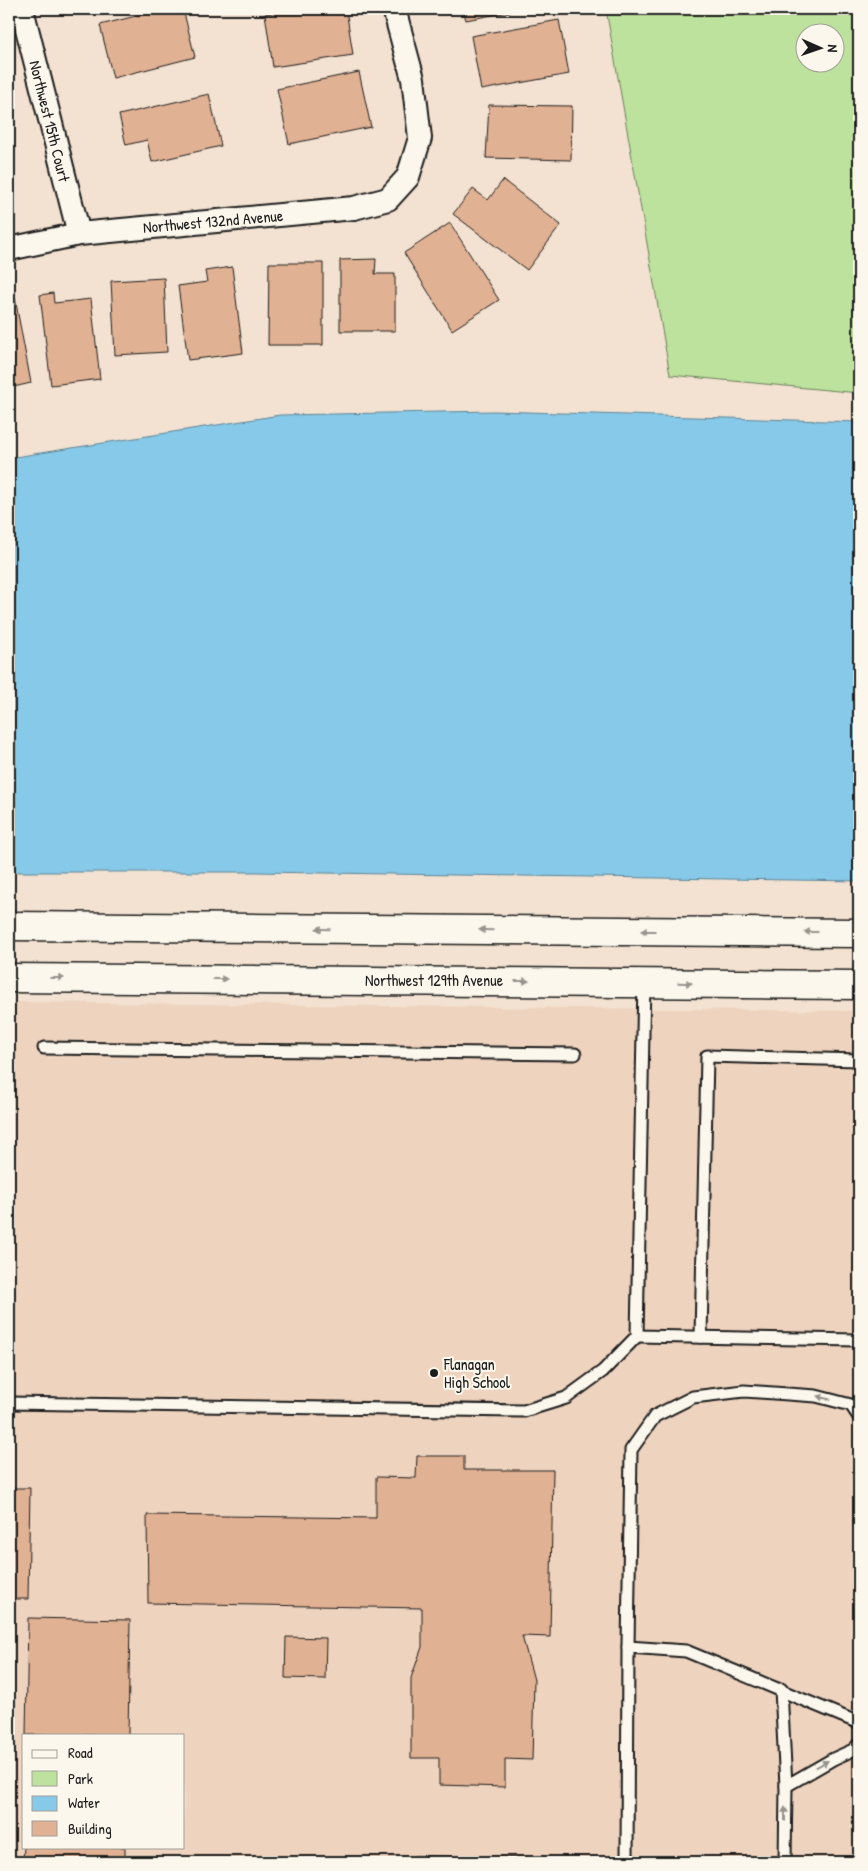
<svg xmlns="http://www.w3.org/2000/svg" width="868" height="1871" viewBox="0 0 868 1871" font-family="'Patrick Hand',sans-serif">
<style>
.built{fill:#eed3be;fill-rule:evenodd}
.green{fill:#bde29d;stroke:#6c7f5c;fill-rule:evenodd}
.water{fill:#87c9e8;stroke:#5c8496}
.building{fill:#e1b193;stroke:#1c1c1c}
.lines{fill:none;stroke-linecap:round;stroke-linejoin:round}
.service-casing{stroke:#1c1c1c;stroke-width:15}
.minor-casing{stroke:#1c1c1c;stroke-width:26}
.tertiary-casing{stroke:#1c1c1c;stroke-width:31}
.service{stroke:#fbf7ec;stroke-width:11}
.minor{stroke:#fbf7ec;stroke-width:22}
.tertiary{stroke:#fbf7ec;stroke-width:28}
.oneway{fill:#97948e}
.poi-dot{fill:#1c1c1c;stroke:#fbf7ec;stroke-width:2}
.labels{text-anchor:middle;dominant-baseline:central;stroke-width:4;stroke-linejoin:round;paint-order:stroke}
.street-label{font-size:16px;fill:#1c1c1c;stroke:#fbf7ec}
.poi-label{font-size:16px;fill:#1c1c1c;stroke:#fbf7ec;text-anchor:start}
</style>
<rect width="100%" height="100%" fill="#f3e2d1"/>
<filter id="ink" filterUnits="userSpaceOnUse"><feTurbulence type="fractalNoise" baseFrequency=".02" numOctaves="2"/><feDisplacementMap in="SourceGraphic" scale="10" xChannelSelector="R" yChannelSelector="G"/><feConvolveMatrix kernelMatrix="1 2 1 2 8 2 1 2 1" color-interpolation-filters="sRGB"/></filter>
<g filter="url(#ink)">
<path class="built" d="M 9,1002 L 859,1011 L 859,1862 L 9,1862 ZM 24,1735 L 184,1735 L 184,1847 L 24,1847 Z"/>
<path class="green" d="M 606,9 L 859,9 L 859,393 L 670,375 ZM 806,32 L 836,32 L 836,62 L 806,62 Z"/>
<path class="water" d="M 494,411 L 859,422 L 859,881 L 255,872 L 9,872 L 9,458 L 280,415 Z"/>
<g class="building">
<path d="M 164,9 L 183,9 L 195,57 L 113,78 L 100,25 Z"/>
<path d="M 296,9 L 346,9 L 353,55 L 273,67 L 265,14 Z"/>
<path d="M 463,9 L 524,9 L 466,20 Z"/>
<path d="M 559,20 L 569,74 L 481,90 L 471,36 Z"/>
<path d="M 359,72 L 371,127 L 289,144 L 277,89 Z"/>
<path d="M 209,94 L 221,146 L 152,162 L 147,140 L 126,145 L 119,115 Z"/>
<path d="M 489,105 L 572,106 L 571,160 L 486,158 Z"/>
<path d="M 503,180 L 561,225 L 527,270 L 453,214 L 473,189 L 488,200 Z"/>
<path d="M 450,223 L 499,300 L 452,330 L 404,253 Z"/>
<path d="M 376,259 L 375,274 L 395,274 L 395,331 L 340,331 L 340,260 Z"/>
<path d="M 269,263 L 323,263 L 323,345 L 268,345 Z"/>
<path d="M 232,267 L 243,353 L 188,360 L 178,286 L 207,282 L 205,271 Z"/>
<path d="M 164,278 L 167,352 L 115,355 L 111,281 Z"/>
<path d="M 53,293 L 54,303 L 91,299 L 100,379 L 51,385 L 40,295 Z"/>
<path d="M 15,298 L 31,383 L 9,388 L 9,299 Z"/>
<path d="M 417,1456 L 464,1456 L 464,1470 L 553,1470 L 550,1637 L 522,1636 L 534,1680 L 532,1760 L 505,1759 L 505,1787 L 439,1785 L 439,1758 L 411,1758 L 411,1678 L 422,1647 L 422,1608 L 148,1603 L 147,1515 L 376,1518 L 376,1477 L 416,1478 Z"/>
<path d="M 9,1488 L 30,1488 L 28,1599 L 9,1599 Z"/>
<path d="M 28,1618 L 130,1620 L 128,1735 L 26,1735 Z"/>
<path d="M 286,1637 L 326,1638 L 325,1679 L 285,1678 Z"/>
<path d="M 24,1847 L 125,1847 L 125,1862 L 23,1862 Z"/>
<path d="M 414,1856 L 544,1858 L 544,1862 L 414,1862 Z"/>
</g>
<g class="lines">
<g class="service-casing">
<g id="service">
<path d="M 44,1048 L 575,1054"/>
<path d="M 637,1336 L 859,1340"/>
<path d="M 701,1337 L 707,1056 L 859,1060"/>
<path d="M 9,1403 L 524,1411 L 566,1398 L 603,1371 L 637,1336 L 644,982"/>
<path d="M 628,1647 L 686,1651 L 859,1723"/>
<path d="M 781,1689 L 786,1786 L 785,1862"/>
<path d="M 786,1786 L 833,1759 L 853,1750 L 859,1744"/>
<path d="M 627,1862 L 628,1647 L 631,1450 L 655,1416 L 693,1397 L 744,1391 L 816,1396 L 851,1405 L 859,1417"/>
</g>
</g>
<g class="minor-casing">
<g id="minor">
<path d="M 22,9 L 79,234"/>
<path d="M 9,249 L 79,234 L 354,208 L 388,199 L 408,177 L 420,138 L 413,79 L 394,9"/>
</g>
</g>
<g class="tertiary-casing">
<g id="tertiary">
<path d="M 9,926 L 859,933"/>
<path d="M 9,978 L 859,985"/>
</g>
</g>
<use href="#service" class="service"/>
<use href="#minor" class="minor"/>
<use href="#tertiary" class="tertiary"/>
</g>
<defs><path id="oneway-solid" d="M-6-.8H1V-3.2L6.5 0L1 3.2V.8H-6Z" transform="scale(1.25)"/></defs>
<g class="oneway">
<use href="#oneway-solid" transform="translate(323 929) rotate(-179)"/>
<use href="#oneway-solid" transform="translate(486 930) rotate(-179)"/>
<use href="#oneway-solid" transform="translate(648 931) rotate(-180)"/>
<use href="#oneway-solid" transform="translate(811 932) rotate(-180)"/>
<use href="#oneway-solid" transform="translate(57 978)"/>
<use href="#oneway-solid" transform="translate(220 979)"/>
<use href="#oneway-solid" transform="translate(522 981)"/>
<use href="#oneway-solid" transform="translate(685 983) rotate(1)"/>
<use href="#oneway-solid" transform="translate(824 1398) rotate(-166)"/>
<use href="#oneway-solid" transform="translate(822 1764) rotate(-29)"/>
<use href="#oneway-solid" transform="translate(785 1814) rotate(-90)"/>
</g>
</g>
<circle class="poi-dot" cx="434" cy="1373" r="5"/>
<g class="labels">
<g class="street-label">
<text transform="translate(50 121) rotate(76)">Northwest 15th Court</text>
<text transform="translate(213 221) rotate(-5)">Northwest 132nd Avenue</text>
<text x="434" y="980">Northwest 129th Avenue</text>
</g>
<g class="poi-label">
<text x="444" y="1364">Flanagan<tspan x="444" dy="18">High School</tspan></text>
</g>
</g>
<rect width="868" height="1871" fill="none" stroke="#fbf7ec" stroke-width="30"/>
<rect x="15" y="15" width="838" height="1841" fill="none" stroke="#1c1c1c" stroke-width="2" filter="url(#ink)"/>
<rect x="22" y="1734" width="162" height="115" fill="#fbf7ec" stroke="#a29f99"/>
<rect x="32" y="1750" width="25" height="8" fill="#fbf7ec" stroke="#a29f99"/>
<text x="68" y="1758" font-size="15" fill="#1c1c1c">Road</text>
<rect x="32" y="1771" width="25" height="15" fill="#bde29d" stroke="#a29f99"/>
<text x="68" y="1784" font-size="15" fill="#1c1c1c">Park</text>
<rect x="32" y="1796" width="25" height="15" fill="#87c9e8" stroke="#a29f99"/>
<text x="68" y="1808" font-size="15" fill="#1c1c1c">Water</text>
<rect x="32" y="1821" width="25" height="15" fill="#e1b193" stroke="#a29f99"/>
<text x="68" y="1834" font-size="15" fill="#1c1c1c">Building</text>
<g transform="translate(820 48) rotate(92)"><circle r="24" fill="#fbf7ec" stroke="#a29f99"/>
<path d="M0-4L9 19L0 12L-9 19Z" fill="#1c1c1c"/>
<text y="-8" font-size="14" font-weight="bold" text-anchor="middle" fill="#1c1c1c">N</text>
</g>
</svg>
